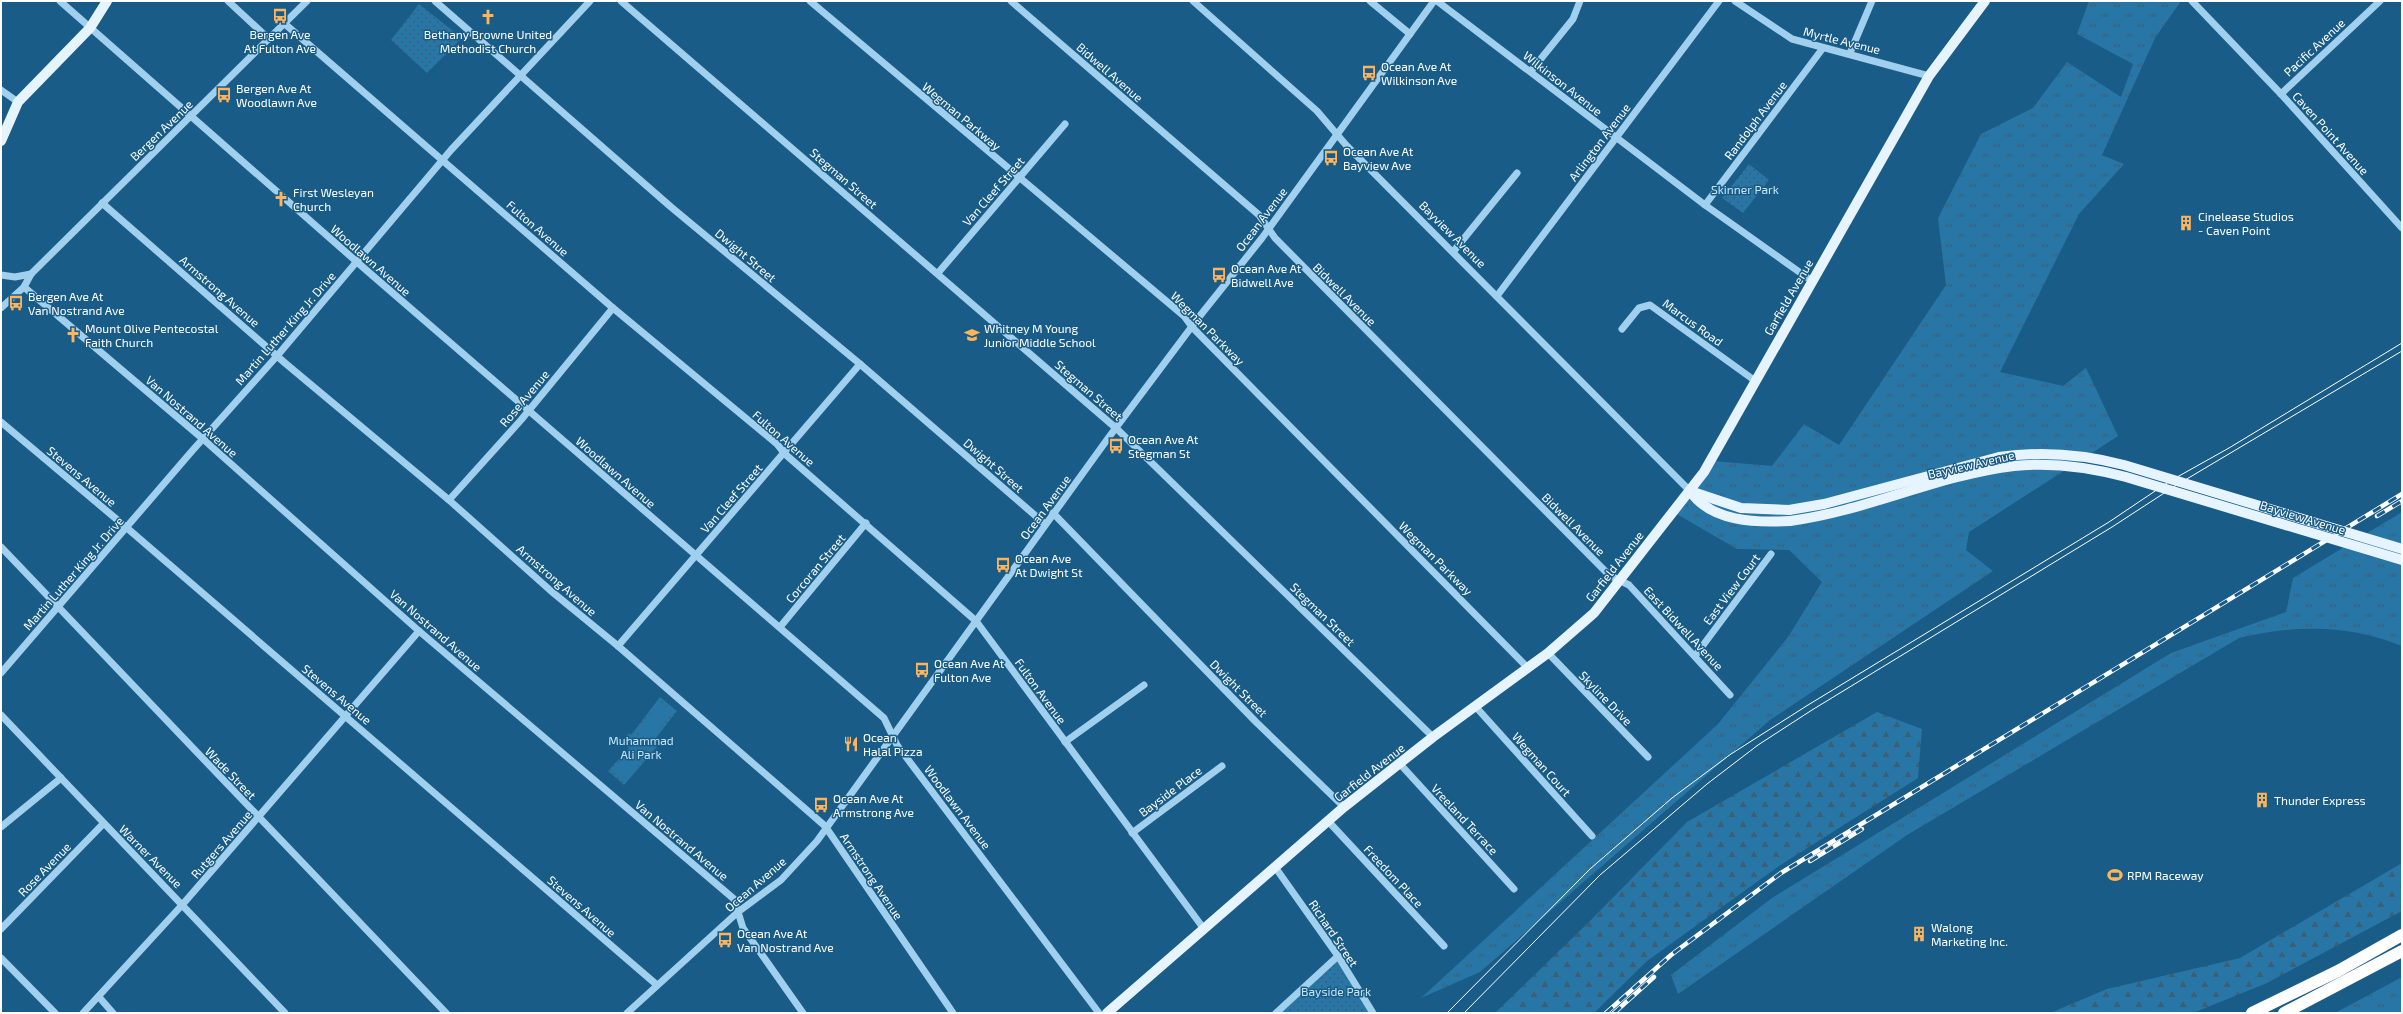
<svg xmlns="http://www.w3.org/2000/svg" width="2403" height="1014" viewBox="0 0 2403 1014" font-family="'Exo 2',sans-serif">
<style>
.grass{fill:url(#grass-tufts)}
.forest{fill:url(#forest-firs)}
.park{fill:url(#park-dots)}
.pitch{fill:#2876a5}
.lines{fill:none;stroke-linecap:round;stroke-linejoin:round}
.minor{stroke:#a0d0ed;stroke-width:7}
.major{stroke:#e6f4ff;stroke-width:10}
.highway{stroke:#fff;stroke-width:12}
.tram{stroke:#fff;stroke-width:1}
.rail-casing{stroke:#fff;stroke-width:4.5}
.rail{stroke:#185c87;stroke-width:3;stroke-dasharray:9;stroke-linecap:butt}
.major-bridge{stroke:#e6f4ff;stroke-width:10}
.labels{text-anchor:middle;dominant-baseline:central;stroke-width:3;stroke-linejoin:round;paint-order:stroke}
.poi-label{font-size:12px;fill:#fff;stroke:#185c87;text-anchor:start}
.street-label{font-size:12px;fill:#fff;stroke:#185c87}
.park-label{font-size:12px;fill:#c5e6f9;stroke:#185c87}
</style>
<defs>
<pattern id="grass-tufts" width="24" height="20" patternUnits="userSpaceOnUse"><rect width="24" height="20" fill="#2876a5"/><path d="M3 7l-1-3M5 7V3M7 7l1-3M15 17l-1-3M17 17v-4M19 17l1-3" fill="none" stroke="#3c5f74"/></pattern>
<pattern id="forest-firs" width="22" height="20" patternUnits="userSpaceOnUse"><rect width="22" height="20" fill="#2876a5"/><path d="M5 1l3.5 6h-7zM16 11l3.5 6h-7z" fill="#3c5f74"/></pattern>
<pattern id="park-dots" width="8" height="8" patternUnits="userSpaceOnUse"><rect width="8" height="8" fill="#2876a5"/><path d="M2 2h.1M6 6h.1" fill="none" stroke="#3c5f74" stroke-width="1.8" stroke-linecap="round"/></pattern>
</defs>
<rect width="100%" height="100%" fill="#185c87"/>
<g class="grass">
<path d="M 2089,1 L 2181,1 L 2155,38 L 2102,155 L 2124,164 L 2079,214 L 2000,372 L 2063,386 L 2086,368 L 2118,436 L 1969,532 L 1966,550 L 1993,571 L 1770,720 L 1480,972 L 1421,998 L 1718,724 L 1788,637 L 1822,582 L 1789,550 L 1737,549 L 1675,513 L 1713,461 L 1772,466 L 1804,424 L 1839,445 L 1946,285 L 1938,218 L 1981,134 L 2033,108 L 2067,62 L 2121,97 L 2133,64 L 2077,34 Z"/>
<path d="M 2402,512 L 2402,646 C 2348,624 2294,625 2239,638 L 1907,835 L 1678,994 L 1671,975 L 1772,898 L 2171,653 L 2286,612 L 2293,578 Z"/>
<path d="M 2402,977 L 2402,1013 L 2335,1013 Z"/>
</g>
<g class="forest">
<path d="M 1877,712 L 1922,729 L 1918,778 L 1779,866 L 1647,961 L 1594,1013 L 1495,1013 L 1591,920 L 1687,822 Z"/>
<path d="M 2402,863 L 2402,911 L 2267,983 L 2193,1013 L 2050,1013 L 2107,989 L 2240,958 Z"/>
</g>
<g class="park">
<path d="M 419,4 L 462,38 L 427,73 L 391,40 Z"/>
<path d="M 1749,164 L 1769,180 L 1743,213 L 1722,198 Z"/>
<path d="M 660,697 L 677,711 L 652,743 L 657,747 L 624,785 L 608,771 L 629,748 L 622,741 L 629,733 L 631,735 Z"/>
<path d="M 1339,959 L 1377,1013 L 1280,1013 Z"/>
</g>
<g class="pitch">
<path d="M 660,701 L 673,712 L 651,740 L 638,729 Z"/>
<path d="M 634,744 L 648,755 L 624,782 L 611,771 Z"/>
</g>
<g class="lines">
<g class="minor">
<path d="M 60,1 L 365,269 L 884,718 L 897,745 L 1099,1013"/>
<path d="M 228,1 L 269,39"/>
<path d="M 435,1 L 671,207 L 860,364 L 1045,524"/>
<path d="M 621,1 L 1117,429 L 1433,737"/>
<path d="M 810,1 L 1184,316 L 1192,327 L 1528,668"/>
<path d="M 1011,1 L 1259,215 L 1275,238 L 1609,575 L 1629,585 L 1730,695"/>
<path d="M 1193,1 L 1317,111 L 1346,145 L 1690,491"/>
<path d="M 1370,1 L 1410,34"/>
<path d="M 1437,1 L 1705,205 L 1812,281"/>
<path d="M 1735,1 L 1792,39 L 1929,76"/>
<path d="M 2192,1 L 2281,94 L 2402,228"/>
<path d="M 285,24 L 613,308 L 777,444 L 785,454 L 976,621 L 1204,929"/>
<path d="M 1850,53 L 1872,1"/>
<path d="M 1531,71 L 1573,19 L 1580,1"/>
<path d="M 1,90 L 18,102"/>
<path d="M 2281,94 L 2380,1"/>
<path d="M 102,203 L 285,363 L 449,500 L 551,591 L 618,646 L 825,826 L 953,1013"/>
<path d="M 1705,205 L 1823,48"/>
<path d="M 1453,252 L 1517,173"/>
<path d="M 938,273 L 1065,124"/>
<path d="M 1,275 L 15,277 L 31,274"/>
<path d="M 24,287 L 203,439 L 419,631 L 734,899 L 743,928 L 803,1013"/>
<path d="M 1497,296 L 1719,1"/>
<path d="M 1,308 L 24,287 L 31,274 L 307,1"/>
<path d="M 1622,329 L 1639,308 L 1650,305 L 1754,380"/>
<path d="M 1,422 L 127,528 L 657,985"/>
<path d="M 449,500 L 521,420 L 613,308"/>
<path d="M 1053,513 L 1256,722 L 1344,807"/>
<path d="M 1,547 L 446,1013"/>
<path d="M 780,627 L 866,523"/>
<path d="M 618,646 L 860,364"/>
<path d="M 1548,653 L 1648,757"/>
<path d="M 1695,656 L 1771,554"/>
<path d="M 1,673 L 192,451 L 277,356 L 451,150 L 590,1"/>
<path d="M 1475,706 L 1592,836"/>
<path d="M 1,715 L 285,1013"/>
<path d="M 1065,742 L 1144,685"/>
<path d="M 1400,764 L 1514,889"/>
<path d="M 1328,821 L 1444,946"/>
<path d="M 1,827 L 61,778"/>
<path d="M 1132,833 L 1222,766"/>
<path d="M 1275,867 L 1338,956 L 1373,1013"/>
<path d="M 1,929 L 103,824"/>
<path d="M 1,958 L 55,1013"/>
<path d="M 99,997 L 113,1013"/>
<path d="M 83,1013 L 183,904 L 419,631"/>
<path d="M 627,1013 L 738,912 L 781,880 L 817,841 L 1109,437 L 1199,317 L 1262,238 L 1434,1"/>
<path d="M 1276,1013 L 1338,956"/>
</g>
<g class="major">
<path d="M 1,141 L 18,102 L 90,28 L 107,1"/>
<path d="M 1690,491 C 1711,522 1756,523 1790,521"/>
<path d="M 1690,491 L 1741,508 L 1789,510"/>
<path d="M 1107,1013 L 1344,807 L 1433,737 L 1548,653 L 1594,613 L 1704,472 L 1929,76 L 1985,1"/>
</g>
<g class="highway">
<path d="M 2252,1013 L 2338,971 L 2402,935"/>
<path d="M 2284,1013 L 2402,951"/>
</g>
<g class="tram">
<path d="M 1447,1013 L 1590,869 L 1672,798 L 1731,754 L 1808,705 L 2109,522 L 2170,481 L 2229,448 L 2402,343"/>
<path d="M 1464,1013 L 1600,875 L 1707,784 L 1758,745 L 1812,710 L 2112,527 L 2175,486 L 2402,351"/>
</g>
<g class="rail-casing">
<g id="rail">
<path d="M 2377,516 L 2402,501"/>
<path d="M 1810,861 L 1862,829"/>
<path d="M 1606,1013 L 1671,955 L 1781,873 L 2402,494"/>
<path d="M 1614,1013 L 1654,977"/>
</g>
</g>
<use href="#rail" class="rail"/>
<g class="major-bridge">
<path d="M 1789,510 L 1824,504 L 1999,457 C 2041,451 2082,454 2124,465 L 2402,549"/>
<path d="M 1790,521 C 1866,511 1938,475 2014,466 C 2052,462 2089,467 2126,477 L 2402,560"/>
</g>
</g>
<defs>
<g id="bus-bare" transform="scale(1.2)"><path d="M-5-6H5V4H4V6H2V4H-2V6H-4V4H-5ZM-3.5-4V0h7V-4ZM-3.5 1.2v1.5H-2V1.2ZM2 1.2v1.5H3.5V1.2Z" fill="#ffb45c" stroke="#185c87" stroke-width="2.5" paint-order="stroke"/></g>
<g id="church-bare" transform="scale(1.2)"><path d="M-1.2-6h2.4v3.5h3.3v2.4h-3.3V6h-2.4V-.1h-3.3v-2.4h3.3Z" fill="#ffb45c" stroke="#185c87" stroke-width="2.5" paint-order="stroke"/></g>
<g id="building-bare" transform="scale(1.2)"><path d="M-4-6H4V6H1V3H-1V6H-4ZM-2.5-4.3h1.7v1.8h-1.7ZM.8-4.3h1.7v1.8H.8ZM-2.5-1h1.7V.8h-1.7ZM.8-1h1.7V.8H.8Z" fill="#ffb45c" stroke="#185c87" stroke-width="2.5" paint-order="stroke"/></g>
<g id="school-bare" transform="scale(1.2)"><path d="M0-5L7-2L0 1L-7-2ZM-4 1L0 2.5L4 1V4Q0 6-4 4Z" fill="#ffb45c" stroke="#185c87" stroke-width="2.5" paint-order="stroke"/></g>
<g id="restaurant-bare" transform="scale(1.2)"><path d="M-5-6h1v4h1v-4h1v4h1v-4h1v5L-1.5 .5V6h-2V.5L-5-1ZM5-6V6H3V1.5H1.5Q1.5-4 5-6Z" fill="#ffb45c" stroke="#185c87" stroke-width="2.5" paint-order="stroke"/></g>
<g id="stadium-bare" transform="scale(1.2)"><path d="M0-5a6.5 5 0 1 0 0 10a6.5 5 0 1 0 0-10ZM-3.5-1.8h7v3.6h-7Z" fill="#ffb45c" stroke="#185c87" stroke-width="2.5" paint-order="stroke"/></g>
</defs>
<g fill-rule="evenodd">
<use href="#bus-bare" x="280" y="16"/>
<use href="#church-bare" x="488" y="17"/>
<use href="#bus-bare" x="1369" y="73"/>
<use href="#bus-bare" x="224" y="95"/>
<use href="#bus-bare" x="1331" y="158"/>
<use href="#church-bare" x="281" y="199"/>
<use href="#building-bare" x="2186" y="223"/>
<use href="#bus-bare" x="1219" y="275"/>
<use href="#bus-bare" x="16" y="303"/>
<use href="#church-bare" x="73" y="335"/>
<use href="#school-bare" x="972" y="335"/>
<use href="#bus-bare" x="1116" y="446"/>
<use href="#bus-bare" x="1003" y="565"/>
<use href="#bus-bare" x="922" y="670"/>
<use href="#restaurant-bare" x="851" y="744"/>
<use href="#building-bare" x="2262" y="800"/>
<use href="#bus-bare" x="821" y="805"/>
<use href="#stadium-bare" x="2115" y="875"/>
<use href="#building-bare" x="1919" y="934"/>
<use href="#bus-bare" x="725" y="940"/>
</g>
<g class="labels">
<g class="poi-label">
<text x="280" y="34" text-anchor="middle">Bergen Ave<tspan x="280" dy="14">At Fulton Ave</tspan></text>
<text x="488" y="34" text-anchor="middle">Bethany Browne United<tspan x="488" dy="14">Methodist Church</tspan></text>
<text x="1381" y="66">Ocean Ave At<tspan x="1381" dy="14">Wilkinson Ave</tspan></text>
<text x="236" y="88">Bergen Ave At<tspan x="236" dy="14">Woodlawn Ave</tspan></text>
<text x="1343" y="151">Ocean Ave At<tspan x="1343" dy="14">Bayview Ave</tspan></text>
<text x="293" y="192">First Wesleyan<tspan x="293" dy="14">Church</tspan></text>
<text x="2198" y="216">Cinelease Studios<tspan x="2198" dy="14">- Caven Point</tspan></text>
<text x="1231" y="268">Ocean Ave At<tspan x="1231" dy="14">Bidwell Ave</tspan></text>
<text x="28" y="296">Bergen Ave At<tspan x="28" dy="14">Van Nostrand Ave</tspan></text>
<text x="85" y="328">Mount Olive Pentecostal<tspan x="85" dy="14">Faith Church</tspan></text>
<text x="984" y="328">Whitney M Young<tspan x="984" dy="14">Junior Middle School</tspan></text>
<text x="1128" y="439">Ocean Ave At<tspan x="1128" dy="14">Stegman St</tspan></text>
<text x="1015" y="558">Ocean Ave<tspan x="1015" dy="14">At Dwight St</tspan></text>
<text x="934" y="663">Ocean Ave At<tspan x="934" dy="14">Fulton Ave</tspan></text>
<text x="863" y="737">Ocean<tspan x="863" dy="14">Halal Pizza</tspan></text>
<text x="833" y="798">Ocean Ave At<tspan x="833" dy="14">Armstrong Ave</tspan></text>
<text x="2274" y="800">Thunder Express</text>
<text x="2127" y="875">RPM Raceway</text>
<text x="1931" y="927">Walong<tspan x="1931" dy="14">Marketing Inc.</tspan></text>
<text x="737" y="933">Ocean Ave At<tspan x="737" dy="14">Van Nostrand Ave</tspan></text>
</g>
<g class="street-label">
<text transform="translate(1842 40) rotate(14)">Myrtle Avenue</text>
<text transform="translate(2314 47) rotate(-43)">Pacific Avenue</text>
<text transform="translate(1110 72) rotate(41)">Bidwell Avenue</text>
<text transform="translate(1563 83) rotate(38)">Wilkinson Avenue</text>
<text transform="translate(962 116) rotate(40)">Wegman Parkway</text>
<text transform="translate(1755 120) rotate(-53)">Randolph Avenue</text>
<text transform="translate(161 130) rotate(-44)">Bergen Avenue</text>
<text transform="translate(2331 133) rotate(48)">Caven Point Avenue</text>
<text transform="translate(1599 142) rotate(-53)">Arlington Avenue</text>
<text transform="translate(844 178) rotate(41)">Stegman Street</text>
<text transform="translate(993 191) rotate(-49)">Van Cleef Street</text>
<text transform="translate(1261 219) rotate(-53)">Ocean Avenue</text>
<text transform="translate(538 228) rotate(41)">Fulton Avenue</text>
<text transform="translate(1453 234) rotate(45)">Bayview Avenue</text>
<text transform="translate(746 255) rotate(40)">Dwight Street</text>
<text transform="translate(371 260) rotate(41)">Woodlawn Avenue</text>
<text transform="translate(220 291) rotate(41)">Armstrong Avenue</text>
<text transform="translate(1345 294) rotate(45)">Bidwell Avenue</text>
<text transform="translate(1788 297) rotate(-60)">Garfield Avenue</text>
<text transform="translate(1693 322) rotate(36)">Marcus Road</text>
<text transform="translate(285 328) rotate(-49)">Martin Luther King Jr. Drive</text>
<text transform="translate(1208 328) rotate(45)">Wegman Parkway</text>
<text transform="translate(1089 390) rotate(41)">Stegman Street</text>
<text transform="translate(524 398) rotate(-50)">Rose Avenue</text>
<text transform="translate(192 416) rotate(41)">Van Nostrand Avenue</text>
<text transform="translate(784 438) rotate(41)">Fulton Avenue</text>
<text transform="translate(1971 464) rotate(-13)">Bayview Avenue</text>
<text transform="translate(994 465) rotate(41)">Dwight Street</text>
<text transform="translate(616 472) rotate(41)">Woodlawn Avenue</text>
<text transform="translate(82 476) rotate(40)">Stevens Avenue</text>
<text transform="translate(731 498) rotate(-49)">Van Cleef Street</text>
<text transform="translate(1045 507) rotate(-54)">Ocean Avenue</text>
<text transform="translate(2303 517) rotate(17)">Bayview Avenue</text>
<text transform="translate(1574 524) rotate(45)">Bidwell Avenue</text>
<text transform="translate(1436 558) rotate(45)">Wegman Parkway</text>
<text transform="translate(1614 566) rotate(-52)">Garfield Avenue</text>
<text transform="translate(815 568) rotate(-50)">Corcoran Street</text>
<text transform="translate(73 573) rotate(-49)">Martin Luther King Jr. Drive</text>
<text transform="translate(557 580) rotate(41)">Armstrong Avenue</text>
<text transform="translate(1731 589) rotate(-53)">East View Court</text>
<text transform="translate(1323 614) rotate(44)">Stegman Street</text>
<text transform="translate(1684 628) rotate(47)">East Bidwell Avenue</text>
<text transform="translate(436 630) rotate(41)">Van Nostrand Avenue</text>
<text transform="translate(1239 688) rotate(45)">Dwight Street</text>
<text transform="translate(1041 691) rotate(54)">Fulton Avenue</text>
<text transform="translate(337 694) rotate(40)">Stevens Avenue</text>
<text transform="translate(1606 698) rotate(46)">Skyline Drive</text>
<text transform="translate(1542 764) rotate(48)">Wegman Court</text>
<text transform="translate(1369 772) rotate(-38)">Garfield Avenue</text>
<text transform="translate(231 773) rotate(46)">Wade Street</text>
<text transform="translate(1170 791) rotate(-37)">Bayside Place</text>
<text transform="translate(958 807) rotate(53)">Woodlawn Avenue</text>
<text transform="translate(1465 819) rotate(47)">Vreeland Terrace</text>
<text transform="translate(682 840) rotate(40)">Van Nostrand Avenue</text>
<text transform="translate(221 844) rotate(-49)">Rutgers Avenue</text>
<text transform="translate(151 856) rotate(45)">Warner Avenue</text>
<text transform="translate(44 869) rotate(-46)">Rose Avenue</text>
<text transform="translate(872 876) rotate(56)">Armstrong Avenue</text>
<text transform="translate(1394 876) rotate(47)">Freedom Place</text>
<text transform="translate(755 884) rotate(-41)">Ocean Avenue</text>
<text transform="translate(582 906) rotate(41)">Stevens Avenue</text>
<text transform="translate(1334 933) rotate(56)">Richard Street</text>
</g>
<g class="park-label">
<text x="1745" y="189">Skinner Park</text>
<text x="641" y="740">Muhammad<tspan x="641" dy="14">Ali Park</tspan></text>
<text x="1336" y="991">Bayside Park</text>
</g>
</g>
<rect width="2403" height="1014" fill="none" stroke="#ffffff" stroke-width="4"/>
</svg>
